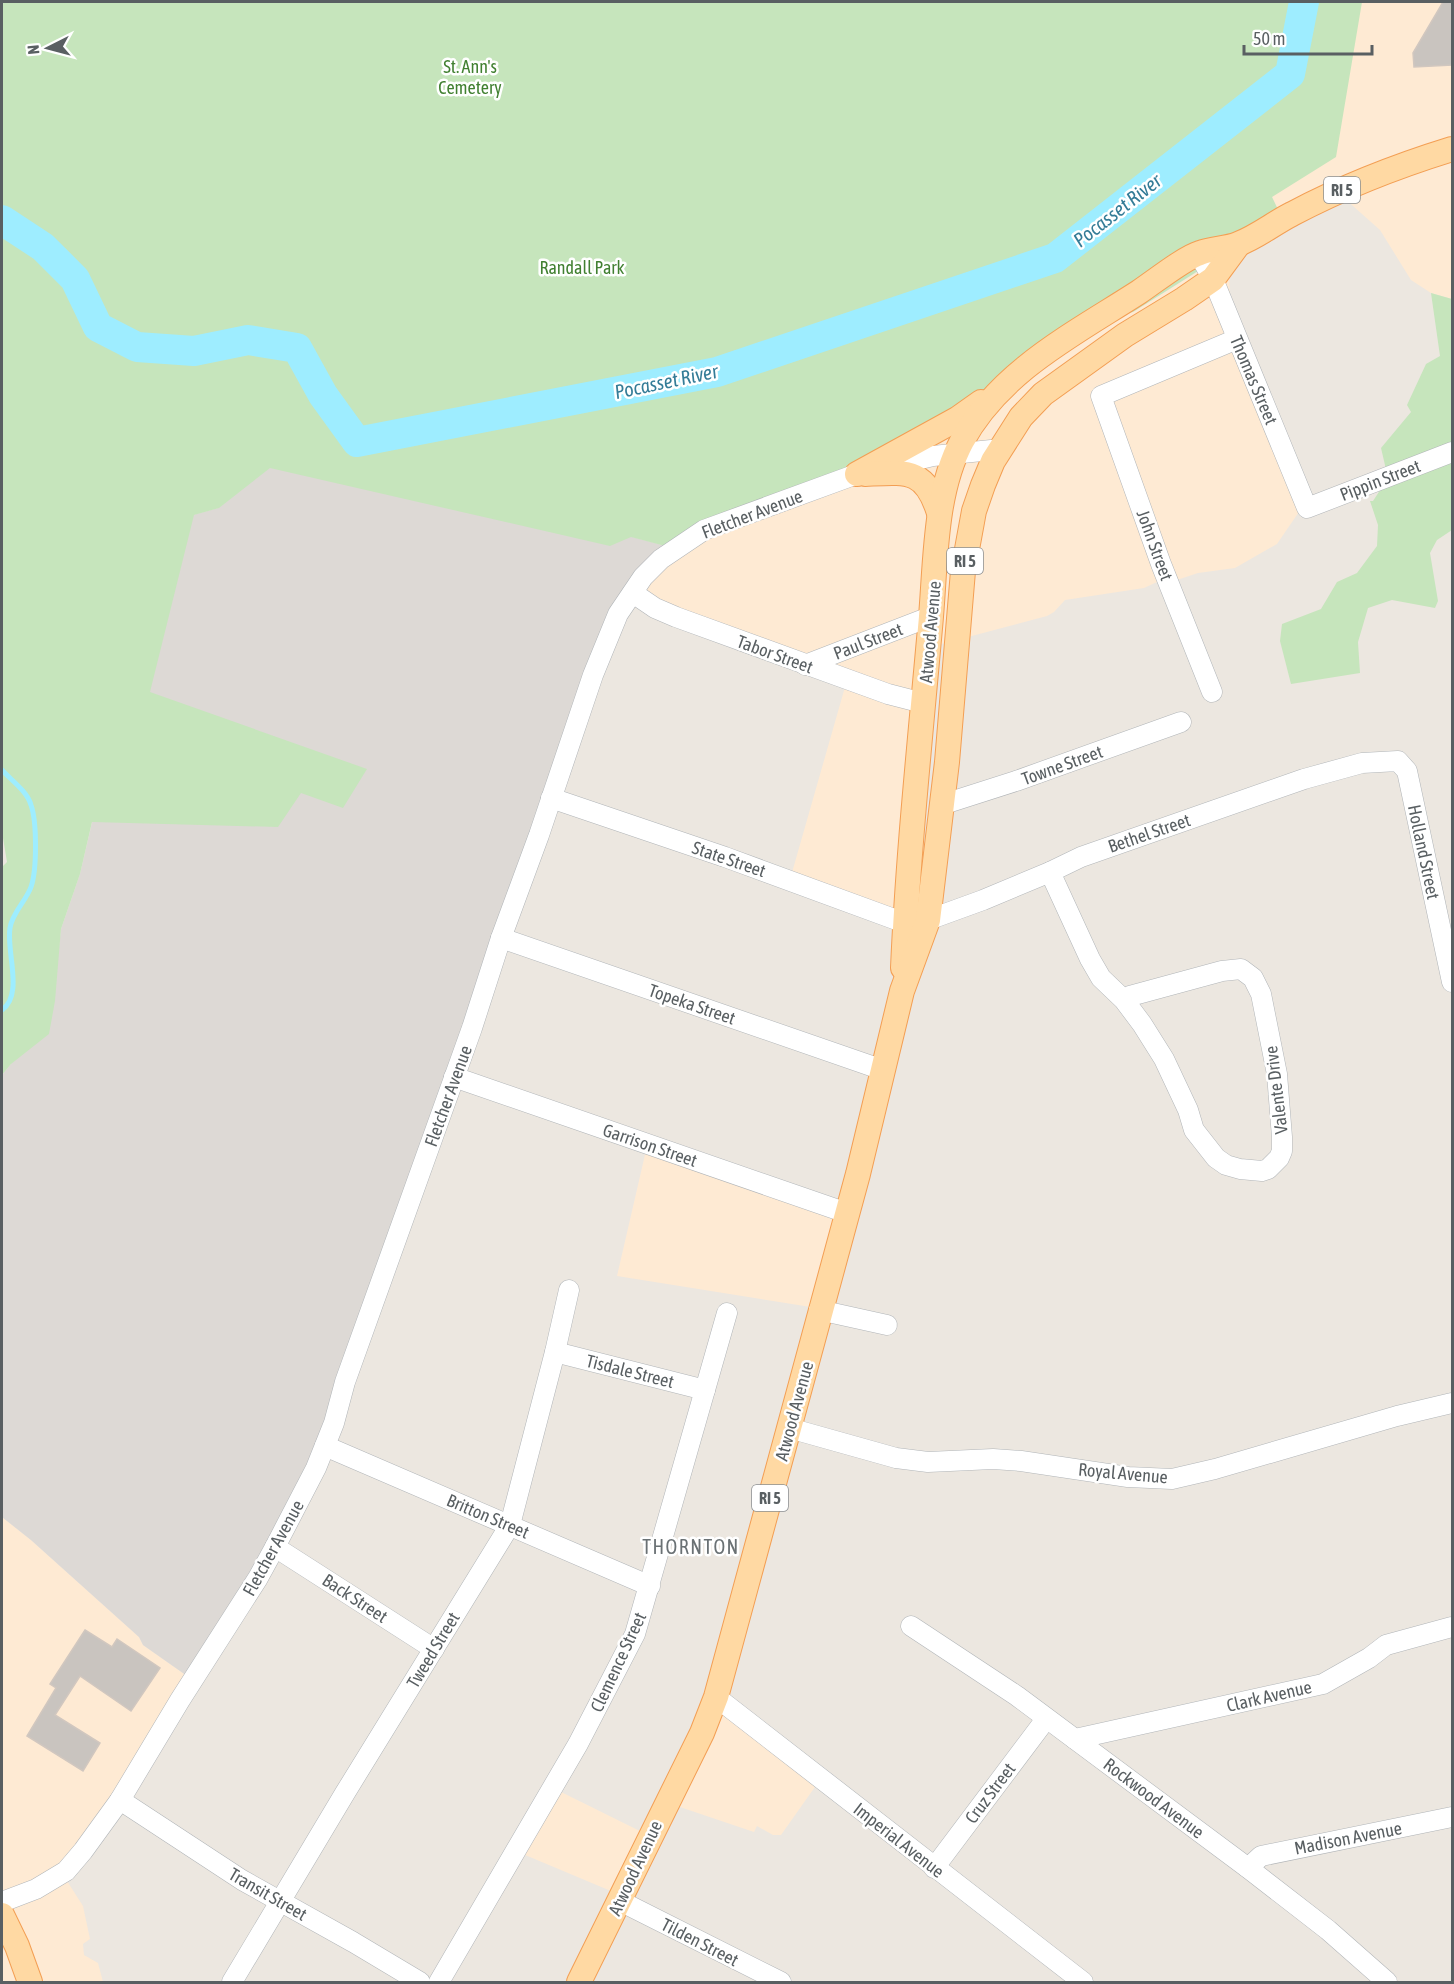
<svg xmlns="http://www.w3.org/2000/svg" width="1454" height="1984" viewBox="0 0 1454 1984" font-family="'Asap Condensed',sans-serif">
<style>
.commercial{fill:#feead3}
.industrial{fill:#ddd9d5}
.green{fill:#c6e5bc}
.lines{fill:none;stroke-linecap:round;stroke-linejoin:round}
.stream{stroke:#9eedff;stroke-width:5}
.river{stroke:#9eedff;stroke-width:30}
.building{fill:#c9c4bf;stroke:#d1c7bf;stroke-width:1.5}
.minor-casing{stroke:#b1b5b8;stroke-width:21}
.major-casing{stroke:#f39e53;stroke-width:26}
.minor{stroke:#fff;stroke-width:20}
.major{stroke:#ffd9a3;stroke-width:24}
.labels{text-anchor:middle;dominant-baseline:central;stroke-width:5;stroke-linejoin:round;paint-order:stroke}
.shield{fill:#fff;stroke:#8b8f91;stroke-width:1.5}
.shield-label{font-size:16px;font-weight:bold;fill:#595f62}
.park-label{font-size:18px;fill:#418031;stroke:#fff}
.street-label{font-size:18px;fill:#595f62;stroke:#fff}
.water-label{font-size:20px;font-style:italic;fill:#347c97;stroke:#fff}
.neighbourhood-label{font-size:20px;letter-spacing:1.5px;fill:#6a7174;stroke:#fff}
</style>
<rect width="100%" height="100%" fill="#ece7e0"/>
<g class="commercial">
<path d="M 1298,2 L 1452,2 L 1452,299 L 1431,293 L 1411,280 L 1380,230 L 1344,198 L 1282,218 L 1265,182 Z"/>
<path d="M 1205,267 L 1229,267 L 1230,304 L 1303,506 L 1277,544 L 1235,568 L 1198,573 L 1177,580 L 1170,576 L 1144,588 L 1065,600 L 1054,612 L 1047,616 L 934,646 L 903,918 L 791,876 L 845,687 L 669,616 L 634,586 L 657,560 L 1119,315 L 1133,312 Z"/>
<path d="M 647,1146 L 845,1212 L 817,1308 L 617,1276 Z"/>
<path d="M 2,1517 L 31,1540 L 139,1637 L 143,1645 L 190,1678 L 62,1873 L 83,1906 L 90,1939 L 83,1944 L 84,1955 L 98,1963 L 103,1982 L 2,1982 Z"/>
<path d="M 711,1703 L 822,1777 L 781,1835 L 773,1835 L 757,1826 L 754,1832 L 668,1803 Z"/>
<path d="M 555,1789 L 648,1835 L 618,1894 L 518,1852 Z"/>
</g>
<path class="industrial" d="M 290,461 L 509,504 L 670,547 L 629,596 L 315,1467 L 190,1678 L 143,1645 L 139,1637 L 31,1540 L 2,1517 L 2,1075 L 11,1064 L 57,963 L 61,929 L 80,874 L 94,814 L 139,694 L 129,533 L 218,508 L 266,469 Z"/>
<g class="green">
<path d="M 2,2 L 1362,2 L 1336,157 L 1272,197 L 1282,218 L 1133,312 L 1119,315 L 906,446 L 669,547 L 631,537 L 610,546 L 270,468 L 219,508 L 194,515 L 150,692 L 367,769 L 343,808 L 301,793 L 278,827 L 92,822 L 80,874 L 61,929 L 55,1001 L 49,1034 L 11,1064 L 2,1075 L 2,867 L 7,862 L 2,832 Z"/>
<path d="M 1431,293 L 1452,299 L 1452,530 L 1437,540 L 1430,553 L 1438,601 L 1435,608 L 1392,600 L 1368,608 L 1358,642 L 1360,673 L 1291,684 L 1280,641 L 1282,624 L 1321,609 L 1337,582 L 1357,573 L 1377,546 L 1378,525 L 1370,501 L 1373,501 L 1388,478 L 1381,448 L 1411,412 L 1407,405 L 1426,364 L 1440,356 Z"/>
</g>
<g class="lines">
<path class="stream" d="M 2,770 C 11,780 27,791 31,805 C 37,822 37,870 31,887 C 26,901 12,913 10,928 C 6,952 24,994 2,1010"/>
<path class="river" d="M 2,220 L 43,247 L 75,279 L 98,327 L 137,347 L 194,351 L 248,340 L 297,348 L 323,395 L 357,442 L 717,372 L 1055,258 L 1290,74 L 1304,2"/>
</g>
<g class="building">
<path d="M 1443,2 L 1452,2 L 1452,65 L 1414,67 L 1413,53 Z"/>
<path d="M 85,1630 L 112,1647 L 117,1639 L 160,1668 L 131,1711 L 80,1676 L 55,1715 L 100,1743 L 83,1771 L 27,1736 L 56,1688 L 50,1684 Z"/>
</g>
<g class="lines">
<g class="minor-casing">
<g id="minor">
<path d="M 1198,253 L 1213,279 L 1307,508 L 1452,452"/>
<path d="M 633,593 L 655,608 L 676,617 L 888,694 L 923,703"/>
<path d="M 805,665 L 932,616"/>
<path d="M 1212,692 L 1161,564 L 1101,396 L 1237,339"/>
<path d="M 551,798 L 725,857 L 905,923 L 928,920 L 983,900 L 1050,872 L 1081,857 L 1304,779 L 1362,763 L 1398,761 L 1407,771 L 1452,982"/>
<path d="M 941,805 L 1016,781 L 1181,722"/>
<path d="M 1050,872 L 1090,959 L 1101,978 L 1124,1000 L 1142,1024 L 1164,1059 L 1188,1110 L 1194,1130 L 1216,1158 L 1226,1165 L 1240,1169 L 1262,1171 L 1268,1169 L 1279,1158 L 1282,1151 L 1282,1137 L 1277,1074 L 1261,994 L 1253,978 L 1241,969 L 1222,971 L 1130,996 L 1124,1000"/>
<path d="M 501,938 L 883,1070"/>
<path d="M 454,1077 L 847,1213"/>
<path d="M 819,1310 L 887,1325"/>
<path d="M 555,1352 L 705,1390"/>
<path d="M 789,1428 L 896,1458 L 928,1462 L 993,1459 L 1021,1461 L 1128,1477 L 1172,1479 L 1215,1469 L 1397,1416 L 1452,1403"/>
<path d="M 325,1446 L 650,1586"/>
<path d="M 275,1547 L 434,1649"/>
<path d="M 911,1626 L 1017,1696 L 1248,1868 L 1328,1930 L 1387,1982"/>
<path d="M 716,1697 L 1083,1982"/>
<path d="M 1075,1739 L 1323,1684 L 1369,1658 L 1386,1645 L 1452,1627"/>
<path d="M 120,1800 L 242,1880 L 353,1942 L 420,1982"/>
<path d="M 934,1868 L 1046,1719"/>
<path d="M 1248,1868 L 1261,1856 L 1452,1817"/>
<path d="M 620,1901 L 781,1982"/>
<path d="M 2,1902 L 36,1889 L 66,1871 L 83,1851 L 120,1800 L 180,1700 L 258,1578 L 275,1547 L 316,1468 L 334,1423 L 345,1382 L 472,1028 L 501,938 L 539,835 L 593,675 L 618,614 L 643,577 L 661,559 L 704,530 L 857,474 L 933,456 L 1001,449"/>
<path d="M 232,1982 L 345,1793 L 510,1525 L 555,1352 L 569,1290"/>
<path d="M 439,1982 L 578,1744 L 635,1634 L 727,1313"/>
</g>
</g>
<g class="major-casing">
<g id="major">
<path d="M 857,474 L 957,419 L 981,402"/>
<path d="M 865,474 C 907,472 925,468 939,513"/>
<path d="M 903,968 C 908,854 920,741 930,628 C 936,568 933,495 962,441 C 1000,371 1074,334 1139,292 C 1154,282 1184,258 1200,253 C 1212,248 1226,249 1238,244 C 1257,237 1274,223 1292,214 C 1343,187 1397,166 1452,149"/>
<path d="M 2,1915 L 17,1946 L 30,1982"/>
<path d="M 579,1982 L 702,1733 L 716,1697 L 858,1174 L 902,991 L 928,920 L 947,762 L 963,571 L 974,511 L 983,485 L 993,461 L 1021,417 L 1043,394 L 1125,335 L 1184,299 L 1213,279 L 1238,245"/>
</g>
</g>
<use href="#minor" class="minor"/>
<use href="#major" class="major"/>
</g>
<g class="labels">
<g class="shield">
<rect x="1324" y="177" width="36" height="26" rx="4.5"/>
<rect x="947" y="548" width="36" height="26" rx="4.5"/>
<rect x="752" y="1485" width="36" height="26" rx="4.5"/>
</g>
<g class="shield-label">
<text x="1342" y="190">RI 5</text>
<text x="965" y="561">RI 5</text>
<text x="770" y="1498">RI 5</text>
</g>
<g class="park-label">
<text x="470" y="66">St. Ann's<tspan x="470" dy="21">Cemetery</tspan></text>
<text x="582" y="267">Randall Park</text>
</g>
<g class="street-label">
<text transform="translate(1254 380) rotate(67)">Thomas Street</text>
<text transform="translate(1380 480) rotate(-21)">Pippin Street</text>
<text transform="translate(752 514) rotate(-21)">Fletcher Avenue</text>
<text transform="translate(1155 545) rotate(70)">John Street</text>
<text transform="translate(930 632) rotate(-85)">Atwood Avenue</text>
<text transform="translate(868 641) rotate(-21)">Paul Street</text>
<text transform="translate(775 654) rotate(20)">Tabor Street</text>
<text transform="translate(1062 765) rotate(-20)">Towne Street</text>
<text transform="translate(1149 833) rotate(-19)">Bethel Street</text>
<text transform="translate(1424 852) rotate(78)">Holland Street</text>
<text transform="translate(729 859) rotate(19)">State Street</text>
<text transform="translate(692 1004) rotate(19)">Topeka Street</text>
<text transform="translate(1276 1090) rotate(-97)">Valente Drive</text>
<text transform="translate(448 1096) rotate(-70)">Fletcher Avenue</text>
<text transform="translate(650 1145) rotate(19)">Garrison Street</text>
<text transform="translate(630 1371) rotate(14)">Tisdale Street</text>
<text transform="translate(794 1411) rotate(-75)">Atwood Avenue</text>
<text transform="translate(1123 1473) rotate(5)">Royal Avenue</text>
<text transform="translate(488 1516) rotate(23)">Britton Street</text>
<text transform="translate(273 1548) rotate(-61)">Fletcher Avenue</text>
<text transform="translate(355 1598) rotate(33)">Back Street</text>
<text transform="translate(433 1650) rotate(-59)">Tweed Street</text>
<text transform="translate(618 1662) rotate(-65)">Clemence Street</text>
<text transform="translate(1269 1696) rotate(-13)">Clark Avenue</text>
<text transform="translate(990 1793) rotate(-53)">Cruz Street</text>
<text transform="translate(1154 1798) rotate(37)">Rockwood Avenue</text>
<text transform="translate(1348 1838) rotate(-11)">Madison Avenue</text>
<text transform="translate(899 1840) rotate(38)">Imperial Avenue</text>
<text transform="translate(635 1868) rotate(-65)">Atwood Avenue</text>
<text transform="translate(268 1894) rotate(30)">Transit Street</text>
<text transform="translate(700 1942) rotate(27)">Tilden Street</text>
</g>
<g class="water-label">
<text transform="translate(1117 210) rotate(-38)">Pocasset River</text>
<text transform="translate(666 381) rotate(-12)">Pocasset River</text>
</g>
<g class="neighbourhood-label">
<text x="691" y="1546">THORNTON</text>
</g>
</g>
<rect width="1454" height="1984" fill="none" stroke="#595f62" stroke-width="6"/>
<g transform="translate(48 48) rotate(264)" stroke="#ffffff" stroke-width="4.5" paint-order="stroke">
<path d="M0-4.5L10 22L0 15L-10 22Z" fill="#595f62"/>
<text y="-9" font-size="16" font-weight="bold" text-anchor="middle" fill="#595f62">N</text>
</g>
<path d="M1244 45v9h128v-9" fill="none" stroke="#595f62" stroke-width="3"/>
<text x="1253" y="45" font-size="18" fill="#595f62" stroke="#ffffff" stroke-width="4.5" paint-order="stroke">50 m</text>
</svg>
